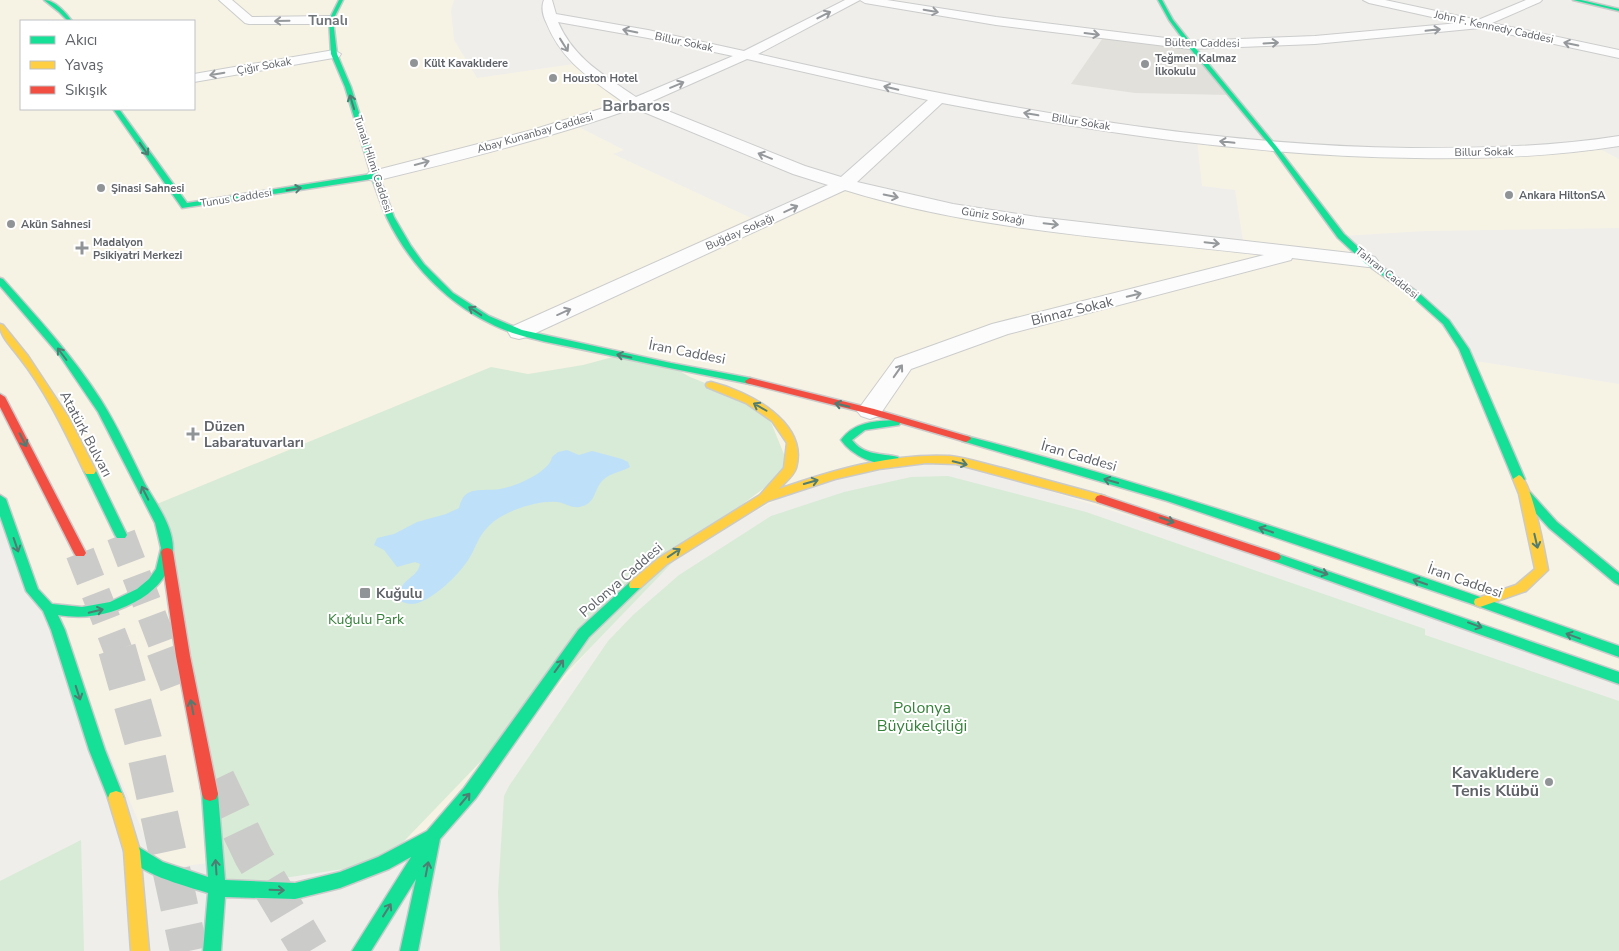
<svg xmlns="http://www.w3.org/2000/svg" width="1619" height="951" viewBox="0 0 1619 951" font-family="'Nunito Sans',sans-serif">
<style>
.commercial{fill:#f7f3e4;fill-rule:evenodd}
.education{fill:#e2e0da}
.green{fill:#d8ebd6}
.water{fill:#bfe0f9}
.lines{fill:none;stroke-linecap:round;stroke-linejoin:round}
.primary-tunnel-far1{stroke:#cbcbca;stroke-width:29;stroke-dasharray:29 14;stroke-linecap:butt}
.primary-tunnel{stroke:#cbcbca;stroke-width:38;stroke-dasharray:38 19;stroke-linecap:butt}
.street-casing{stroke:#cbcccc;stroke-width:2}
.fast-casing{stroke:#cacacb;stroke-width:3}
.slow-casing{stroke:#cacacb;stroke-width:3}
.jam-casing{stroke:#cacacb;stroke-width:3}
.street{fill:#fdfcfc;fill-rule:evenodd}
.fast{fill:#16e098;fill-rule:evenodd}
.slow{fill:#ffcf43;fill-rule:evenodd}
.jam{fill:#f24e42;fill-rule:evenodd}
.oneway{stroke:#96999c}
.oneway2{stroke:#507c72}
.poi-dot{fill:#919496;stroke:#fff;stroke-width:2}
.labels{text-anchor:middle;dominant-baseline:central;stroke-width:4;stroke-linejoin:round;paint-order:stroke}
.far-street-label{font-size:11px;fill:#5f6368;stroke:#fff}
.far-poi-label{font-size:11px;font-weight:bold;fill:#5f6368;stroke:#fff;text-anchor:start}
.far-quarter-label{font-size:14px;font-weight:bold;fill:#70757a;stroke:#fff}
.street-label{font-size:14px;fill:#5f6368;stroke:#fff}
.poi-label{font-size:14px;font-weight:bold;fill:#5f6368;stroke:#fff;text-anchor:start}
.park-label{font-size:14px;fill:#348238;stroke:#fff}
.far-district-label{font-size:16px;font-weight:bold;fill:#70757a;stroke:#fff}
.near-park-label{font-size:16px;fill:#348238;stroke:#fff}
.near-poi-label{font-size:16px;font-weight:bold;fill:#5f6368;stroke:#fff;text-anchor:end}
</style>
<rect width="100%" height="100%" fill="#efeeea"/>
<path class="commercial" d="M 0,0 L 454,0 L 451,10 L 454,40 L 477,78 L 581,63 L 635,103 L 573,124 L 624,150 L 613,154 L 762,223 L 844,184 L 953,210 L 1244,246 L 1235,190 L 1202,186 L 1197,139 L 1332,152 L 1594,146 L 1619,159 L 1619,228 L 1426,231 L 1342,236 L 1417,296 L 1469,360 L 1619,384 L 1619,678 L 1458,619 L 950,460 L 810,482 L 663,561 L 433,836 L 159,869 L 0,499 ZM 21,21 L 194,21 L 194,109 L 21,109 Z"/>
<path class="education" d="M 1105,35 L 1190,45 L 1231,95 L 1135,93 L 1071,84 Z"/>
<g class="green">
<path d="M 620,355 L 671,366 L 690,377 L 750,401 L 766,410 L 790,469 L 694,540 L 383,863 L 217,888 L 152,506 L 491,367 L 528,374 L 583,365 Z"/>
<path d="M 948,476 L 1086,512 L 1425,629 L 1425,635 L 1619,701 L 1619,951 L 500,951 L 498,892 L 504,796 L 509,786 L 608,641 L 633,615 L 679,575 L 771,516 L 844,492 L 911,477 Z"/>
<path d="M 81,840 L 84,951 L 0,951 L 0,881 Z"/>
</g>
<path class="water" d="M 567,450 L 579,455 L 592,451 L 622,459 L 628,462 L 630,467 C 621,472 610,473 603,480 C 594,489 596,502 583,506 C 572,510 567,503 557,502 C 536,500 501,512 487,528 C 478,537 476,547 470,557 C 461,573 430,604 411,604 C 408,604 403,602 400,601 C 397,578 417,580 420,564 L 415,562 L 397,567 L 384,550 L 374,545 L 377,538 L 394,534 L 417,522 L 446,514 L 459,508 C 464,484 482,492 500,489 C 514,487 550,472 552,457 L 558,452 Z"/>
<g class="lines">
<g class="primary-tunnel-far1">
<path d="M 121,535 L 165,650"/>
<path d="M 80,553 L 118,650"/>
</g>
<g class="primary-tunnel">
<path d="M 117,649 L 143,740 L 189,951"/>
<path d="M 165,649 L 179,686"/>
<path d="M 216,779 L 253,856 L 310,951"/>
</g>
<g class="street-casing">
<g id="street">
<path d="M 219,0 L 232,0 L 252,17 L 331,16 L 337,20 L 331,24 L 249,24 L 245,23 Z"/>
<path d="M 544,0 L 552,0 L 556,14 L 648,30 L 744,51 L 845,0 L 887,0 L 996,17 L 1190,41 L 1315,36 L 1459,23 L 1369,3 L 1363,0 L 1385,0 L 1478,20 L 1526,0 L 1542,0 L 1540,2 L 1492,23 L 1619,50 L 1619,58 L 1480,28 L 1315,44 L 1190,49 L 996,25 L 865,3 L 860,0 L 758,54 C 973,103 1189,145 1410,148 C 1480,148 1550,147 1619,136 L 1619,146 C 1551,157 1484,159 1415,158 C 1256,156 1099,133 942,103 L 857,182 L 953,204 L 1037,217 L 1368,255 L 1375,257 L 1378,261 L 1375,265 L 1368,267 L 1292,258 L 1291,260 L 1008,334 L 911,369 L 879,416 L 870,419 L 861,416 L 857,411 L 895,359 L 992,324 L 1264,255 C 1128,239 976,231 845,190 L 527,337 L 519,339 L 511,337 L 508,332 L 511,327 L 828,185 L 793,174 L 634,108 C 550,138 462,160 375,181 L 369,180 L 366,176 L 369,172 L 532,130 L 623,102 C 590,78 562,62 546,22 C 543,16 541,7 544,0 ZM 558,22 L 648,38 L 733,56 L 636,97 C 604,75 574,59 558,22 ZM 747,59 L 928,100 L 841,177 L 805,166 L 648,103 Z"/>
<path d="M 334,50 L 341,54 L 339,57 L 194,82 L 194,74 Z"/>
</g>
</g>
<g class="fast-casing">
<g id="fast">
<path d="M 44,0 C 55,0 66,13 72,21 L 68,21 L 59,12 Z"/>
<path d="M 339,0 L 343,0 L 333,20 L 337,54 L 351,87 L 379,176 L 394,217 L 411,246 L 424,264 L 453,293 L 489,316 L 522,330 L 671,363 L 750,378 L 755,381 L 754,383 L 750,384 C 698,374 646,363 594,352 C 568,346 541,342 516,334 C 459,315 413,272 387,218 C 381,205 377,191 372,179 L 182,208 L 113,109 L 119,109 L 187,203 L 371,174 L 345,87 L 331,54 L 329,20 Z"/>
<path d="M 1158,0 L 1162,0 L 1173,20 L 1192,44 L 1277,147 L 1344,234 L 1371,259 L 1420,294 L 1449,320 L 1469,349 L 1525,479 L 1523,482 L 1519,483 L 1513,479 L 1459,349 L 1443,324 L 1414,298 L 1365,263 L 1338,238 L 1273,149 L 1188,46 L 1169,20 Z"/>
<path d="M 1573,0 L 1581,0 L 1619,9 L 1619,11 Z"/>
<path d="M 0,278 L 3,279 C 38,318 73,356 101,400 C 118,427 131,456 145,484 C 156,504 173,525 173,549 C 173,570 158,588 142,598 C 116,614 87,620 58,615 L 65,630 L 105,750 L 124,798 L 122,803 L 116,805 L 110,803 L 89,750 L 51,630 L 43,611 L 26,591 L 0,516 L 0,495 L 6,499 L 38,589 L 52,604 L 82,607 L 110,602 L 137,589 L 149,579 L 156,569 L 161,548 L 155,523 L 98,412 L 60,356 L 0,286 Z"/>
<path d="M 895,420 L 899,421 L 900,423 L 899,425 L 865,430 L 852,440 C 864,456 881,453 898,457 L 900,460 L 898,463 C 878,468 852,456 841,440 C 854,422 874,421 895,420 Z"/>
<path d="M 966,436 C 1187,493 1404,570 1619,646 L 1619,657 L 1475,605 L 1167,501 L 962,441 L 961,439 L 962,437 Z"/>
<path d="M 90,467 L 96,471 L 127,535 L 125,538 L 117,538 L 115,535 L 84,471 Z"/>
<path d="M 1526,491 L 1530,492 L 1557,522 L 1619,573 L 1619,585 L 1615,583 L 1549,528 L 1522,498 L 1520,495 L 1522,492 Z"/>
<path d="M 1275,553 L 1619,672 L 1619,684 L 1271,560 L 1269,557 L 1271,554 Z"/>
<path d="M 635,580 L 640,582 L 641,585 L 640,588 L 589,637 L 476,798 L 440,839 L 418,951 L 400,951 L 416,879 L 371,951 L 352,951 L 411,857 L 389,869 L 340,888 L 295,899 L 225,897 L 221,951 L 203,951 L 208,893 C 186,886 133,873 124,851 L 126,845 L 132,843 L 163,862 L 208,877 L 202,794 L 204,789 L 210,787 L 216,789 L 218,794 L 225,880 L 295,883 L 340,872 L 378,857 L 427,831 L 464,788 L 579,629 L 630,582 Z"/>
</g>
</g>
<g class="slow-casing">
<g id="slow">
<path d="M 0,324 L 3,325 L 28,356 L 69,418 L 96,471 L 94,474 L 86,474 L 84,471 C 65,432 46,391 19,357 C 11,346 0,337 0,324 Z"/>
<path d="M 711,382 C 748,391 809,422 796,468 C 794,476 784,483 779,489 C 833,470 891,453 950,456 C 969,458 987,465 1006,469 C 1039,478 1072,487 1105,496 L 1107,499 L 1101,503 L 956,464 L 926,463 L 879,469 L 835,479 L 768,501 L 667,564 L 640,588 L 630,588 L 629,585 L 630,582 L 659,558 L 760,495 L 784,468 L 787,443 L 772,421 L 746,403 L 707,387 L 706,385 L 707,383 Z"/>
<path d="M 1519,475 C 1532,479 1545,554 1548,570 L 1526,591 L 1480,607 L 1475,605 L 1474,602 L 1475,599 L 1516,585 L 1535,569 L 1519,494 L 1513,479 Z"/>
<path d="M 116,791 L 122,793 L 124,798 L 140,851 L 149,951 L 131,951 L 124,851 L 108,798 L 110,793 Z"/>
</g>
</g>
<g class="jam-casing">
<g id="jam">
<path d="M 750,378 L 874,409 L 970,437 L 971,439 L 966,442 L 866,413 L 746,383 L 745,381 Z"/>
<path d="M 0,394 L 5,397 L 86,553 L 84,556 L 76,556 L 74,553 L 0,407 Z"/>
<path d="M 1101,495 L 1279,554 L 1281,557 L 1279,560 L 1271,560 L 1097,502 L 1095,499 L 1097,496 Z"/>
<path d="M 167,548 L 171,549 L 173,552 L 190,656 L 218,794 L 216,799 L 210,801 L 204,799 L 202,794 L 176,656 L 161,552 L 163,549 Z"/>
</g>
</g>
<use href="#street" class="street"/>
<use href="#fast" class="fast"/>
<use href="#slow" class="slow"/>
<use href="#jam" class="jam"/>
</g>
<defs><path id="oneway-shaft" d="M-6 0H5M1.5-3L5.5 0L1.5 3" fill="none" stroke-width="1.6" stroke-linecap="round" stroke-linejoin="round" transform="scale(1.25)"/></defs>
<g class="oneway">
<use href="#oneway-shaft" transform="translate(931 11) rotate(10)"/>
<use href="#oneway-shaft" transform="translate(824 15) rotate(-27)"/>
<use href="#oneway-shaft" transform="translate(282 21) rotate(179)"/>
<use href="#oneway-shaft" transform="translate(1433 30) rotate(-6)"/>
<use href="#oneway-shaft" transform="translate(630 31) rotate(-168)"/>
<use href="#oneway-shaft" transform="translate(1092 34) rotate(7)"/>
<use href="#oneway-shaft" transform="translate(1271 43) rotate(-3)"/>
<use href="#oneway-shaft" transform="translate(1571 44) rotate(-168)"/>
<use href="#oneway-shaft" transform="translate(564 45) rotate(58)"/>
<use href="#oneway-shaft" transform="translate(217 74) rotate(170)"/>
<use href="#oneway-shaft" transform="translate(677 85) rotate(-23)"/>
<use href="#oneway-shaft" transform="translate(891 88) rotate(-167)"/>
<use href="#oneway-shaft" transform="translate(1031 114) rotate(-170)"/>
<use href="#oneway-shaft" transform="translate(1227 142) rotate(-174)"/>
<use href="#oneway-shaft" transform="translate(765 156) rotate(-158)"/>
<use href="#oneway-shaft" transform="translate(422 163) rotate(-15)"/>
<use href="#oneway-shaft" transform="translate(891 196) rotate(12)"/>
<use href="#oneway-shaft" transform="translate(791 209) rotate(-25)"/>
<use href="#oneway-shaft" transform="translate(1051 224) rotate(6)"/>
<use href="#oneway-shaft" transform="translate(1212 243) rotate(6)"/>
<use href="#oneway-shaft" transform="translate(1134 295) rotate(-14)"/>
<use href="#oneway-shaft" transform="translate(564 312) rotate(-24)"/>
<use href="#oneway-shaft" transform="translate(898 371) rotate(-55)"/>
</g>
<g class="oneway2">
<use href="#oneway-shaft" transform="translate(352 102) rotate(-107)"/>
<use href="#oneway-shaft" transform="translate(144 149) rotate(55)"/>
<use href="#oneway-shaft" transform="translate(294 189) rotate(-9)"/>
<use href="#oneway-shaft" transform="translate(475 311) rotate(-147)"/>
<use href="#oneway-shaft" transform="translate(62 354) rotate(-127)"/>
<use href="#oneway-shaft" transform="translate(624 356) rotate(-168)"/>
<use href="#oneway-shaft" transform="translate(842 405) rotate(-167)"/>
<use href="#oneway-shaft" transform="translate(760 407) rotate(-150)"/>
<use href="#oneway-shaft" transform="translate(23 440) rotate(63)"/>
<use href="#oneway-shaft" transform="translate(960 463) rotate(13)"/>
<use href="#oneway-shaft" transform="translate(1111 481) rotate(-164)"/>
<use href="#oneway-shaft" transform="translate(811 482) rotate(-16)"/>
<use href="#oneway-shaft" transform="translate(145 493) rotate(-117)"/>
<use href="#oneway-shaft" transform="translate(1167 520) rotate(19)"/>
<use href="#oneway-shaft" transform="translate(1266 530) rotate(-161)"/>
<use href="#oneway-shaft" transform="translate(1536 541) rotate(77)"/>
<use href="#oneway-shaft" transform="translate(16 545) rotate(71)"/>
<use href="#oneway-shaft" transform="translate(674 553) rotate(-34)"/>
<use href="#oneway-shaft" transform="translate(1321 572) rotate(19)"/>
<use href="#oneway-shaft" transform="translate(1420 582) rotate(-161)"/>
<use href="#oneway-shaft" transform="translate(96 611) rotate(-13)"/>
<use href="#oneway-shaft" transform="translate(1475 625) rotate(20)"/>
<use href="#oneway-shaft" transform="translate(1573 636) rotate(-160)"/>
<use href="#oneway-shaft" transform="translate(559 666) rotate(-54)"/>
<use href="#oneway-shaft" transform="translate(78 693) rotate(72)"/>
<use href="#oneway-shaft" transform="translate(192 707) rotate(-101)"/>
<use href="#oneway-shaft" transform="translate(465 799) rotate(-50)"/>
<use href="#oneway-shaft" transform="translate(216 867) rotate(-94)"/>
<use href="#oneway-shaft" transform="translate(427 869) rotate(-79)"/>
<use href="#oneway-shaft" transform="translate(277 890) rotate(2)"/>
<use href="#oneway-shaft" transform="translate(387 910) rotate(-58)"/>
</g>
<g class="poi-dot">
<circle cx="414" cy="63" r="5"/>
<circle cx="1145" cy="64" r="5"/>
<circle cx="553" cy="78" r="5"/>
<circle cx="101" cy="188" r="5"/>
<circle cx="1509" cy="195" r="5"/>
<circle cx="11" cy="224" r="5"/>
<path d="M79.5 240.5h5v5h5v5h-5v5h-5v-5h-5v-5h5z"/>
<path d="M190.5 426.5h5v5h5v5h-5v5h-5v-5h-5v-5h5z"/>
<rect x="359" y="587" width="12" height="12" rx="2.5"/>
<circle cx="1549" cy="782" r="5"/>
</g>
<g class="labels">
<g class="far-street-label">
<text transform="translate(1494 27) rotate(12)">John F. Kennedy Caddesi</text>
<text transform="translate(684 42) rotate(12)">Billur Sokak</text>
<text transform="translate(1202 43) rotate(1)">Bülten Caddesi</text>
<text transform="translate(264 66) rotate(-10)">Çığır Sokak</text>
<text transform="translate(1081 122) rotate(9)">Billur Sokak</text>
<text transform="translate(535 133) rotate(-16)">Abay Kunanbay Caddesi</text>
<text transform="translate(1484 152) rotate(-1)">Billur Sokak</text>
<text transform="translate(373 164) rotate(72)">Tunalı Hilmi Caddesi</text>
<text transform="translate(236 198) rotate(-9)">Tunus Caddesi</text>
<text transform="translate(993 216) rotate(9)">Güniz Sokağı</text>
<text transform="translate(740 232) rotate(-24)">Buğday Sokağı</text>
<text transform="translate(1387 273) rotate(38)">Tahran Caddesi</text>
</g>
<g class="far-poi-label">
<text x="1155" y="58">Teğmen Kalmaz<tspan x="1155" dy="13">İlkokulu</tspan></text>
<text x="424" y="63">Kült Kavaklıdere</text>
<text x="563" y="78">Houston Hotel</text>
<text x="111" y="188">Şinasi Sahnesi</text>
<text x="1519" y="195">Ankara HiltonSA</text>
<text x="21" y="224">Akün Sahnesi</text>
<text x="93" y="242">Madalyon<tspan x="93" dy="13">Psikiyatri Merkezi</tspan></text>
</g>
<g class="far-quarter-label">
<text x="328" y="20">Tunalı</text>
</g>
<g class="street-label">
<text transform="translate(1072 311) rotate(-14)">Binnaz Sokak</text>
<text transform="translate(687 352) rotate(11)">İran Caddesi</text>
<text transform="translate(86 434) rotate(62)">Atatürk Bulvarı</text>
<text transform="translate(1079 456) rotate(16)">İran Caddesi</text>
<text transform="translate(621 580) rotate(-41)">Polonya Caddesi</text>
<text transform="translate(1465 581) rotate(19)">İran Caddesi</text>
</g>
<g class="poi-label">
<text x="204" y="426">Düzen<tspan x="204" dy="16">Labaratuvarları</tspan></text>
<text x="376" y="593">Kuğulu</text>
</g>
<g class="park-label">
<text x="366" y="619">Kuğulu Park</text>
</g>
<g class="far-district-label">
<text x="636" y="106">Barbaros</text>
</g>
<g class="near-park-label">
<text x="922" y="708">Polonya<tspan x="922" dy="18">Büyükelçiliği</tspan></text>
</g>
<g class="near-poi-label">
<text x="1539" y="773">Kavaklıdere<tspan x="1539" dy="18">Tenis Klübü</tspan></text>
</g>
</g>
<rect x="20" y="20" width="175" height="90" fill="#ffffff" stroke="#bfc1c3"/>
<rect x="30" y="36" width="25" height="8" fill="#16e098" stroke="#bfc1c3"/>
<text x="65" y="45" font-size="15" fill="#5f6368">Akıcı</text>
<rect x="30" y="61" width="25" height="8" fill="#ffcf43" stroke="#bfc1c3"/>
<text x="65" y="70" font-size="15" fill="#5f6368">Yavaş</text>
<rect x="30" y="86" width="25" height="8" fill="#f24e42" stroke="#bfc1c3"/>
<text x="65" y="95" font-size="15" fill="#5f6368">Sıkışık</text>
</svg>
